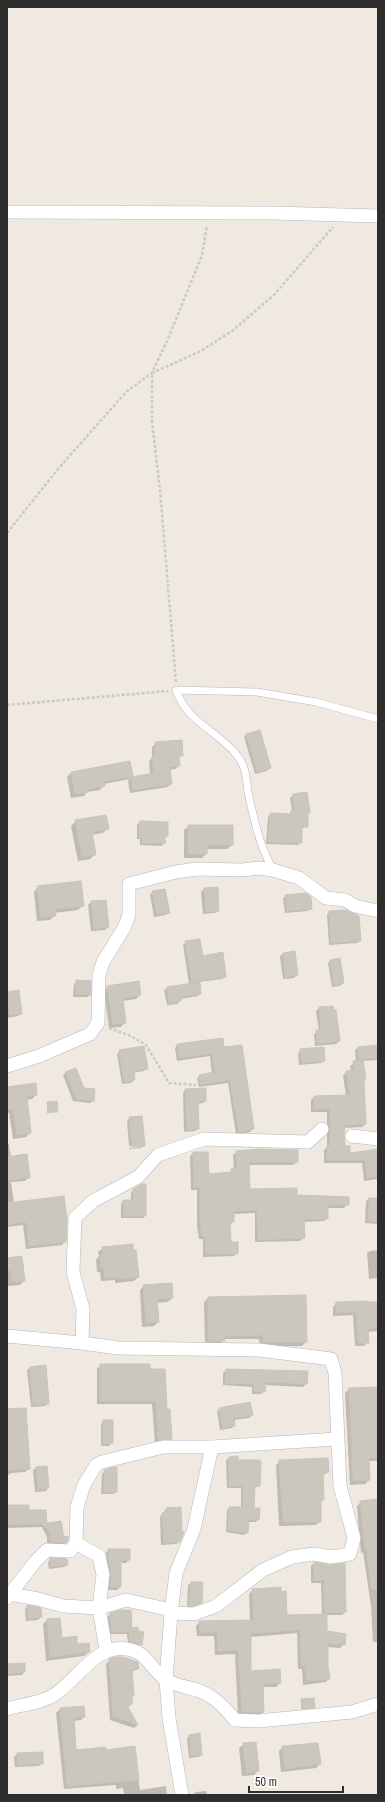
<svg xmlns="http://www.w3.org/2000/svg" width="385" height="1802" viewBox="0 0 385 1802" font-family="'Archivo Narrow',sans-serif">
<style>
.shadow{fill:#0003}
.building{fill:#cbc7bf;stroke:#cac5ba}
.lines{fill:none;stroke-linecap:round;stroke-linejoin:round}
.service-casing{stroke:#b4b7c1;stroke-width:8}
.minor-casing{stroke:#b4b7c1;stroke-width:14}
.path{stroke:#c9c9c9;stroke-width:2.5;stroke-dasharray:3 2;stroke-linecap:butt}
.service{stroke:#fff;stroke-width:7}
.minor{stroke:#fff;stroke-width:13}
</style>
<rect width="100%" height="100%" fill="#efe9e1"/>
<g class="shadow">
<path d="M 246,735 L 270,768 L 267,771 L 255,774 L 244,737 Z"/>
<path d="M 156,743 L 182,755 L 178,759 L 179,765 L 176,769 L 169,770 L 171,783 L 168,787 L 130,793 L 128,781 L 130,779 L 104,784 L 100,790 L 87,792 L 84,796 L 71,798 L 67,777 L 71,773 L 132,775 L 129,778 L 150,775 L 149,761 L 152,758 L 152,747 Z"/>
<path d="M 306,793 L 309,812 L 307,814 L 307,826 L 301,829 L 301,842 L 298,845 L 266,844 L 268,817 L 271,814 L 289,815 L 292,811 L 290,798 L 293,795 Z"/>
<path d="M 76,821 L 107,829 L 103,833 L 91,835 L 95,854 L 90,859 L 78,861 L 71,826 Z"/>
<path d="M 140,822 L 167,836 L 164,839 L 164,843 L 162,846 L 140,845 L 140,839 L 137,839 L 137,825 Z"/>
<path d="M 189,826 L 232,826 L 232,845 L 227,849 L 206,849 L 206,854 L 202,858 L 184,858 L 184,830 Z"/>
<path d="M 38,887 L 83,905 L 78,910 L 54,913 L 55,915 L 50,920 L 37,921 L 34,892 Z"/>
<path d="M 204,889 L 218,911 L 215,913 L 203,914 L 201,892 Z"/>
<path d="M 153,892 L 168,912 L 166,915 L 154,917 L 150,895 Z"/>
<path d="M 286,896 L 311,908 L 308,911 L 285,913 L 283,898 Z"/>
<path d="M 105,901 L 108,927 L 105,930 L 91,931 L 88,905 L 91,902 Z"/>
<path d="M 330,912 L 360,941 L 357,943 L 329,945 L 327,914 Z"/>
<path d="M 186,942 L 225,976 L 222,979 L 199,982 L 200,993 L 198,996 L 180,999 L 178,1004 L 167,1005 L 164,990 L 167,988 L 189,984 L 183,945 Z"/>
<path d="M 283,954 L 297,975 L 294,978 L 283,979 L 280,956 Z"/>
<path d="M 331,960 L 343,983 L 340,986 L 332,987 L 328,963 Z"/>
<path d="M 77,981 L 90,995 L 87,997 L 73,997 L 74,984 Z"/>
<path d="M 108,987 L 140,995 L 136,999 L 122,1001 L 125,1022 L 121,1027 L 109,1028 L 104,991 Z"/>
<path d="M 18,991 L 21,1014 L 18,1016 L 7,1018 L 7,993 Z"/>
<path d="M 319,1008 L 339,1041 L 336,1044 L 315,1046 L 314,1034 L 319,1031 L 316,1011 Z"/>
<path d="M 177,1045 L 223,1049 L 253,1129 L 250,1132 L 236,1134 L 228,1083 L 199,1087 L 197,1078 L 200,1076 L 212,1074 L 210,1056 L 177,1061 L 175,1048 Z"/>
<path d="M 378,1046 L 378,1060 L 362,1061 L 365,1079 L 363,1081 L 365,1124 L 362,1127 L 344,1128 L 344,1147 L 349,1154 L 378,1152 L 378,1179 L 364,1181 L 362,1163 L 324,1163 L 324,1150 L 327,1147 L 327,1112 L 311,1112 L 311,1100 L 314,1097 L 346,1096 L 343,1076 L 346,1072 L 351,1071 L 350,1066 L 356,1062 L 355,1050 L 358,1048 Z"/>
<path d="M 301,1050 L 324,1061 L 321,1063 L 299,1065 L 298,1053 Z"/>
<path d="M 120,1051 L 147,1068 L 144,1071 L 133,1073 L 134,1080 L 131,1083 L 122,1084 L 117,1054 Z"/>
<path d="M 66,1073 L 84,1089 L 93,1101 L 90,1103 L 73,1101 L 63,1075 Z"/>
<path d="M 7,1088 L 36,1095 L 32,1099 L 26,1100 L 30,1133 L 26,1137 L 13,1139 L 9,1113 L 7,1113 Z"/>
<path d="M 185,1090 L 205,1101 L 203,1103 L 197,1104 L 198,1129 L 195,1131 L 184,1132 L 183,1093 Z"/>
<path d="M 48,1103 L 57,1111 L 56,1112 L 47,1113 Z"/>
<path d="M 130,1118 L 144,1145 L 142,1147 L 142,1145 L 129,1146 L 127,1121 Z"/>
<path d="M 7,1144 L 9,1144 L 11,1158 L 29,1177 L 25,1181 L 11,1182 L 14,1203 L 65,1241 L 62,1245 L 26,1249 L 23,1225 L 7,1227 Z"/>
<path d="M 142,1147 L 141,1148 L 129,1149 L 129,1148 Z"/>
<path d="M 237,1152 L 297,1162 L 293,1165 L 248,1165 L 249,1190 L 348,1204 L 344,1208 L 327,1208 L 327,1218 L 324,1221 L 303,1222 L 304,1238 L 300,1241 L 255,1242 L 255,1213 L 233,1214 L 233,1222 L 229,1225 L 230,1243 L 237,1253 L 234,1256 L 203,1257 L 203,1239 L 199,1239 L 197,1226 L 197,1190 L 191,1190 L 190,1156 L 193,1153 L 208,1175 L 229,1174 L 232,1169 L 234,1169 L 233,1155 Z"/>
<path d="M 134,1190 L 145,1215 L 143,1218 L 121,1218 L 121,1204 L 124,1201 L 131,1201 L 131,1192 Z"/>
<path d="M 369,1199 L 378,1199 L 378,1224 L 365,1223 L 366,1201 Z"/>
<path d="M 103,1248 L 138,1277 L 134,1281 L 115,1283 L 115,1280 L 101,1281 L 100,1272 L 97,1272 L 96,1260 L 99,1256 L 98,1252 Z"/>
<path d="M 378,1250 L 378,1278 L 369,1279 L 367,1253 L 370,1251 Z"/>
<path d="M 7,1259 L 24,1281 L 20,1285 L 8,1286 Z"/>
<path d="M 144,1286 L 172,1298 L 168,1302 L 157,1303 L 158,1322 L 154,1326 L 142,1327 L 140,1290 Z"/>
<path d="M 208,1298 L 306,1342 L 302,1346 L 260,1346 L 259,1339 L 224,1339 L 220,1344 L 205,1345 L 204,1302 Z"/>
<path d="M 336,1303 L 378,1303 L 378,1331 L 367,1332 L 368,1342 L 364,1346 L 355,1346 L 353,1315 L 333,1316 L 333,1307 Z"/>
<path d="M 101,1365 L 149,1371 L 166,1410 L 171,1439 L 167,1442 L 155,1443 L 152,1404 L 97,1404 L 97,1369 Z"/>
<path d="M 30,1368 L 48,1403 L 45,1406 L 31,1407 L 27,1370 Z"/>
<path d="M 226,1370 L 307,1372 L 306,1384 L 303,1387 L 265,1385 L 264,1391 L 261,1394 L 252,1394 L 252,1387 L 223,1385 L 223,1373 Z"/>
<path d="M 378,1388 L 378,1461 L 368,1461 L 369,1480 L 365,1484 L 350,1485 L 345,1393 L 349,1389 Z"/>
<path d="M 7,1408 L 29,1469 L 25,1472 L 11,1473 L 7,1476 Z"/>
<path d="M 220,1409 L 252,1415 L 249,1418 L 234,1420 L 234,1425 L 232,1428 L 220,1430 L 217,1411 Z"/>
<path d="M 103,1421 L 112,1443 L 109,1446 L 101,1446 L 101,1424 Z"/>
<path d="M 237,1457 L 237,1461 L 259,1486 L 254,1488 L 253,1509 L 258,1519 L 256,1522 L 248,1522 L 247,1532 L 244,1535 L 226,1532 L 227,1510 L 229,1508 L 241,1508 L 241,1488 L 227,1488 L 226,1460 L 229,1458 Z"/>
<path d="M 280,1461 L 328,1472 L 322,1476 L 323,1500 L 320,1503 L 320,1521 L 316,1525 L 279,1526 L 276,1465 Z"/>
<path d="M 46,1467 L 48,1488 L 46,1491 L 35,1492 L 33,1470 L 36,1468 Z"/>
<path d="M 105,1471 L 116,1492 L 113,1494 L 101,1494 L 102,1474 Z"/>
<path d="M 378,1500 L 378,1642 L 373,1642 L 371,1606 L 363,1552 L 361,1553 L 357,1506 L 361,1502 Z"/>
<path d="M 7,1506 L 28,1512 L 65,1542 L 62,1546 L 47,1545 L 47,1537 L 42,1527 L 7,1528 Z"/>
<path d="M 166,1509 L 179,1542 L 176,1544 L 161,1545 L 160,1517 Z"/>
<path d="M 108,1550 L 129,1560 L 126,1563 L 120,1563 L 120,1587 L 117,1590 L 107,1590 L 109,1579 L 106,1553 Z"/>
<path d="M 51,1559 L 67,1565 L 64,1567 L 49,1569 L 48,1562 Z"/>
<path d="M 314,1563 L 330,1566 L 345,1612 L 342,1615 L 326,1615 L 326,1632 L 344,1644 L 340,1648 L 327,1647 L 327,1667 L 329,1678 L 326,1682 L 303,1685 L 302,1669 L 298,1669 L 297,1633 L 250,1637 L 250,1672 L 280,1683 L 276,1687 L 262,1687 L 263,1712 L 259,1716 L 238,1716 L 235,1654 L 215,1655 L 214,1636 L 197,1636 L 196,1626 L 200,1622 L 250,1621 L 249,1594 L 253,1590 L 286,1616 L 322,1615 L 321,1583 L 311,1583 L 311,1566 Z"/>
<path d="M 191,1583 L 201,1602 L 198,1605 L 187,1608 L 188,1585 Z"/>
<path d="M 27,1606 L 41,1617 L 38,1620 L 26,1621 L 25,1609 Z"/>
<path d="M 110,1614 L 131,1630 L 141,1644 L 139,1646 L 128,1644 L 127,1634 L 109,1634 L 108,1617 Z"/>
<path d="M 47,1620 L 61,1639 L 89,1652 L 84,1656 L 46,1661 L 43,1624 Z"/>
<path d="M 110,1660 L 138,1669 L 131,1672 L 133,1696 L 127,1708 L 137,1725 L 134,1728 L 110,1720 L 106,1664 Z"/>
<path d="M 7,1665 L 24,1672 L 22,1675 L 7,1676 Z"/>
<path d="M 302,1700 L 314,1707 L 301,1709 Z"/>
<path d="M 83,1707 L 84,1717 L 81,1720 L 73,1721 L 76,1751 L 105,1751 L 134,1747 L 140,1790 L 166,1786 L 167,1795 L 124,1795 L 123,1788 L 116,1789 L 116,1785 L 64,1789 L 56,1713 L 60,1709 Z"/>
<path d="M 189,1736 L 201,1755 L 199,1757 L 189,1758 L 187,1738 Z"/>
<path d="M 244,1744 L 258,1771 L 254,1775 L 242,1776 L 239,1748 Z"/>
<path d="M 283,1747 L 320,1764 L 316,1768 L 281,1772 L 279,1751 Z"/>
<path d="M 17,1754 L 42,1763 L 39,1766 L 15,1767 L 14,1757 Z"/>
<path d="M 206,1791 L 207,1795 L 193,1795 L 196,1792 Z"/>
</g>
<g class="building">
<path d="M 260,730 L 271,768 L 257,772 L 246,734 Z"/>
<path d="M 182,740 L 183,756 L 179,756 L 180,766 L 170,767 L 172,784 L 133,790 L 131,777 L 154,773 L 152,756 L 155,756 L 155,742 Z"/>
<path d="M 130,761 L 133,776 L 104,781 L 105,786 L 89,789 L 89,792 L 75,794 L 71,772 Z"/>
<path d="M 307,792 L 310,812 L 308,813 L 308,827 L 302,827 L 302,843 L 268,842 L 270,813 L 291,814 L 291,810 L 294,810 L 293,794 Z"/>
<path d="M 106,815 L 109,829 L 92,832 L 96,855 L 82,857 L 75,820 Z"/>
<path d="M 140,821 L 168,822 L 168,836 L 164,836 L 166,843 L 142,843 L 142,837 L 139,837 Z"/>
<path d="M 188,825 L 233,825 L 233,845 L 207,845 L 207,854 L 188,854 Z"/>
<path d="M 81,881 L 84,906 L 55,909 L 56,916 L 41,918 L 37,886 Z"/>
<path d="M 218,887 L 219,911 L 206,912 L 204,888 Z"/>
<path d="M 165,889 L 170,913 L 157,915 L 152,891 Z"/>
<path d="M 306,893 L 311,897 L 312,909 L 287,911 L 285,895 Z"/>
<path d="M 106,900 L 109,927 L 94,929 L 91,901 Z"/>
<path d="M 346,910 L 359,916 L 361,941 L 331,943 L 329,911 Z"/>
<path d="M 200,939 L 203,956 L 223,952 L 226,977 L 192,982 L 185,941 Z"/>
<path d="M 295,951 L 298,975 L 285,977 L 283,953 Z"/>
<path d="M 340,958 L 344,983 L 334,985 L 330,960 Z"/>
<path d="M 76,980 L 91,981 L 91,995 L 76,994 Z"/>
<path d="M 139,981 L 141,995 L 123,998 L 126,1023 L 113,1024 L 107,986 Z"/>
<path d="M 200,982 L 201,994 L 181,997 L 181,1001 L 169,1003 L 167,987 Z"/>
<path d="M 19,990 L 22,1014 L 10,1015 L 7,992 Z"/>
<path d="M 333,1006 L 334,1010 L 336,1010 L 340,1041 L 317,1044 L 316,1030 L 321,1030 L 319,1007 Z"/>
<path d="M 223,1038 L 224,1047 L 242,1045 L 254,1129 L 239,1132 L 230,1080 L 201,1085 L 199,1075 L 215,1072 L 212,1054 L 179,1058 L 177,1044 Z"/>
<path d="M 378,1045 L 378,1058 L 359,1059 L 358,1047 Z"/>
<path d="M 144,1046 L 148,1069 L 134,1071 L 135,1080 L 124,1082 L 119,1050 Z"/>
<path d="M 324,1047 L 325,1061 L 302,1063 L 300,1049 Z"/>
<path d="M 363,1060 L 366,1079 L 364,1079 L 366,1124 L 345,1125 L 344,1135 L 345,1146 L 350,1146 L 350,1153 L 378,1149 L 378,1176 L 367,1178 L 365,1160 L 327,1160 L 327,1146 L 330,1146 L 330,1109 L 314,1109 L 314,1096 L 350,1095 L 346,1071 L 354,1070 L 353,1061 Z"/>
<path d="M 76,1068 L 84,1088 L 95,1089 L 94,1101 L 76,1099 L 65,1072 Z"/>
<path d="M 36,1083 L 37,1095 L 27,1096 L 31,1133 L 17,1135 L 13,1109 L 7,1110 L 7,1087 Z"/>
<path d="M 206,1088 L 206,1101 L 198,1101 L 199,1129 L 187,1130 L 185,1089 Z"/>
<path d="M 57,1101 L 58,1112 L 48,1112 L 47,1102 Z"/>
<path d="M 142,1116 L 145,1146 L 132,1147 L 129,1117 Z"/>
<path d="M 262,1149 L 298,1150 L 298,1162 L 249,1162 L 250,1189 L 297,1188 L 297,1195 L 349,1197 L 349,1205 L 328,1205 L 328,1219 L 304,1219 L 305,1238 L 258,1240 L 257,1210 L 234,1211 L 234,1222 L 230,1222 L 231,1242 L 238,1242 L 238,1254 L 206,1254 L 205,1236 L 202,1236 L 200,1222 L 200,1187 L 194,1187 L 193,1152 L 208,1152 L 209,1174 L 232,1172 L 231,1168 L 237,1168 L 236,1151 Z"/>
<path d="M 27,1154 L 30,1178 L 7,1180 L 7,1157 Z"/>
<path d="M 142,1184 L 146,1184 L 146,1216 L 124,1216 L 123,1200 L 133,1200 L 133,1189 Z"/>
<path d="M 64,1196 L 67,1219 L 66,1242 L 29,1246 L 26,1222 L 7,1225 L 7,1203 Z"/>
<path d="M 369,1198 L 378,1198 L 378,1222 L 368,1221 Z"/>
<path d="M 133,1244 L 133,1250 L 136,1250 L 139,1277 L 119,1279 L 119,1277 L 105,1278 L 104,1268 L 101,1268 L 100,1254 L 103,1254 L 102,1247 Z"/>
<path d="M 22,1256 L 25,1281 L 12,1282 L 11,1270 L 7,1271 L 7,1258 Z"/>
<path d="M 172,1283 L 173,1298 L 157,1299 L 159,1322 L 146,1323 L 143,1285 Z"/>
<path d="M 306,1295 L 307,1342 L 263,1342 L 263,1335 L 224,1336 L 225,1341 L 208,1341 L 208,1297 Z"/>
<path d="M 367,1301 L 367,1302 L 378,1302 L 378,1328 L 368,1329 L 369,1343 L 358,1343 L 356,1312 L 336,1313 L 336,1302 Z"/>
<path d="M 100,1364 L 150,1364 L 150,1369 L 165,1369 L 167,1409 L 170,1409 L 172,1439 L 158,1440 L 156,1401 L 100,1401 Z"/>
<path d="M 46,1365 L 49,1404 L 33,1405 L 30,1367 Z"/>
<path d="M 226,1369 L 308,1371 L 307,1384 L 266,1382 L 265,1392 L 254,1391 L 254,1384 L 225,1383 Z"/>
<path d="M 378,1387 L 378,1457 L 369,1458 L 370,1480 L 353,1481 L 349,1388 Z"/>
<path d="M 250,1402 L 253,1415 L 234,1418 L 235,1426 L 223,1428 L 219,1408 Z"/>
<path d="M 26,1408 L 30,1469 L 7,1470 L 7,1409 Z"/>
<path d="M 103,1420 L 113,1420 L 113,1443 L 103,1444 Z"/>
<path d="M 238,1456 L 238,1460 L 260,1460 L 261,1463 L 260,1486 L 255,1486 L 254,1508 L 260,1508 L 259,1520 L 249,1519 L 248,1533 L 228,1530 L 229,1507 L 243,1507 L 243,1486 L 229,1486 L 229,1457 Z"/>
<path d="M 328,1458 L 329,1472 L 323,1473 L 324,1500 L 321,1500 L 321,1522 L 283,1522 L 279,1460 Z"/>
<path d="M 47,1466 L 49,1488 L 38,1489 L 36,1467 Z"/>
<path d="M 113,1467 L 117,1467 L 117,1492 L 104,1492 L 104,1470 Z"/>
<path d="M 378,1499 L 378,1589 L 371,1589 L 367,1549 L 365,1549 L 360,1501 Z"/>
<path d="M 7,1505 L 29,1505 L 29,1510 L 46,1510 L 47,1523 L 61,1521 L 64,1537 L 68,1536 L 68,1540 L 66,1543 L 50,1542 L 50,1533 L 45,1524 L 7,1525 Z"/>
<path d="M 181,1507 L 182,1532 L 184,1532 L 180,1542 L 164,1543 L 162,1513 L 166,1513 L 166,1508 Z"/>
<path d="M 108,1549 L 130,1549 L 130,1560 L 121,1560 L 121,1587 L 110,1587 L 111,1576 Z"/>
<path d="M 50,1558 L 67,1559 L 68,1565 L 51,1567 Z"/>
<path d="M 314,1562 L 330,1565 L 345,1563 L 346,1612 L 324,1613 L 324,1580 L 314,1581 Z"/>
<path d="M 191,1582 L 203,1582 L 202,1603 L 193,1606 L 189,1606 Z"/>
<path d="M 281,1587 L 281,1592 L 286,1591 L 287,1615 L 327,1614 L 327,1631 L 346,1634 L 345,1645 L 328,1643 L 328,1667 L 330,1679 L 307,1681 L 305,1665 L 301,1665 L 300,1630 L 251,1633 L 251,1671 L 280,1669 L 281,1683 L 263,1684 L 264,1712 L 242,1712 L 238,1650 L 218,1651 L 217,1632 L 200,1633 L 199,1621 L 254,1620 L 252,1589 Z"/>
<path d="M 27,1605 L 41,1608 L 42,1617 L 28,1619 Z"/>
<path d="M 121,1610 L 131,1610 L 132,1628 L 138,1627 L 139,1631 L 144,1632 L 142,1645 L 130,1642 L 129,1632 L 111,1632 L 110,1613 Z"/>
<path d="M 60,1618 L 62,1638 L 77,1636 L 77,1644 L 89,1643 L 90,1652 L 50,1657 L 47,1619 Z"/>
<path d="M 114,1657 L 123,1657 L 138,1662 L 139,1669 L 132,1669 L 134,1696 L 132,1696 L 132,1704 L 128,1707 L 138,1725 L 113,1716 L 109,1659 Z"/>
<path d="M 25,1663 L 25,1672 L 7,1674 L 7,1664 Z"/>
<path d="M 314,1698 L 315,1708 L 302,1709 L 301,1699 Z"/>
<path d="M 84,1706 L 85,1717 L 74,1718 L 76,1750 L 106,1747 L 106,1750 L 135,1746 L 139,1780 L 67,1786 L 60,1708 Z"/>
<path d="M 200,1733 L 202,1755 L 191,1756 L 189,1735 Z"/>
<path d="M 256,1742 L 259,1771 L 246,1773 L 243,1743 Z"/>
<path d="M 318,1743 L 321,1764 L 285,1769 L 282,1746 Z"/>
<path d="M 43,1752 L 43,1764 L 17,1765 L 17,1753 Z"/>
</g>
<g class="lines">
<g class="service-casing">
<path id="service" d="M 273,870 C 266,857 261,845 257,830 C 254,818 250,804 248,791 C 246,777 246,766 236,754 C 216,730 187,722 176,690 L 257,692 L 316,702 L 378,719"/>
</g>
<g class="minor-casing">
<g id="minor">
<path d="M 7,212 L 273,213 L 378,216"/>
<path d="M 7,1066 L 39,1056 L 90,1034 L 98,1023 L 99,975 L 103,962 L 124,928 L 129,915 L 129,884 L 176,872 L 197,869 L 242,870 L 259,868 L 273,870 L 299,878 L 326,898 L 345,900 L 355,906 L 378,911"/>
<path d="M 352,1136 L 378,1139"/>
<path d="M 7,1336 L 82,1343 L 118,1348 L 259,1350 L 331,1359 L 335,1373 L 340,1486 L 354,1538 L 350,1554 L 331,1557 L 314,1554 L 292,1557 L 263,1570 L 216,1606 L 194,1614 L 171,1613"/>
<path d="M 82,1343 L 83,1309 L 73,1272 L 75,1218 L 93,1201 L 138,1177 L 158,1155 L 204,1139 L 308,1142 L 322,1129"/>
<path d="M 76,1543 L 99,1556 L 103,1575 L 99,1608 L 106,1650"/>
<path d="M 10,1594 L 38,1599 L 63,1606 L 99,1608 L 126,1600 L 171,1610"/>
<path d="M 7,1598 L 35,1562 L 47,1550 L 70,1551 L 76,1543 L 77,1507 L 84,1485 L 96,1465 L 102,1462 L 163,1447 L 212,1447 L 337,1439"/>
<path d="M 7,1709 C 23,1704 40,1704 54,1695 C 81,1677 100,1636 137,1652 C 149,1658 154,1672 166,1680 C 176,1686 189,1687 200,1691 C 215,1697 225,1708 235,1720 L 258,1721 L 352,1712 L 378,1704"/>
<path d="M 182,1795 L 169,1718 L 166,1680 L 171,1613 L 176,1573 L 194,1529 L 212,1447"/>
</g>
</g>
<g class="path">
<path d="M 7,533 L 58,469 L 127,391 L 152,373 L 168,339 L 202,255 L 207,225"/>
<path d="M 176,682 L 160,490 L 152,422 L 152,373 L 201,351 L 232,331 L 274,295 L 333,227"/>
<path d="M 7,705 L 168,691"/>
<path d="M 109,1028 L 131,1036 L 146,1045 L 169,1083 L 196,1085"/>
</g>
<use href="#service" class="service"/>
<use href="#minor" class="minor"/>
</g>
<rect width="385" height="1802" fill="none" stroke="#2e2e2e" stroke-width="16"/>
<path d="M249 1786v6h94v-6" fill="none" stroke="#2e2e2e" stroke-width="2"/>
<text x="255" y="1786" font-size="12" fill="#2e2e2e" stroke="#ffffff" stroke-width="3" paint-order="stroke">50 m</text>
</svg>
